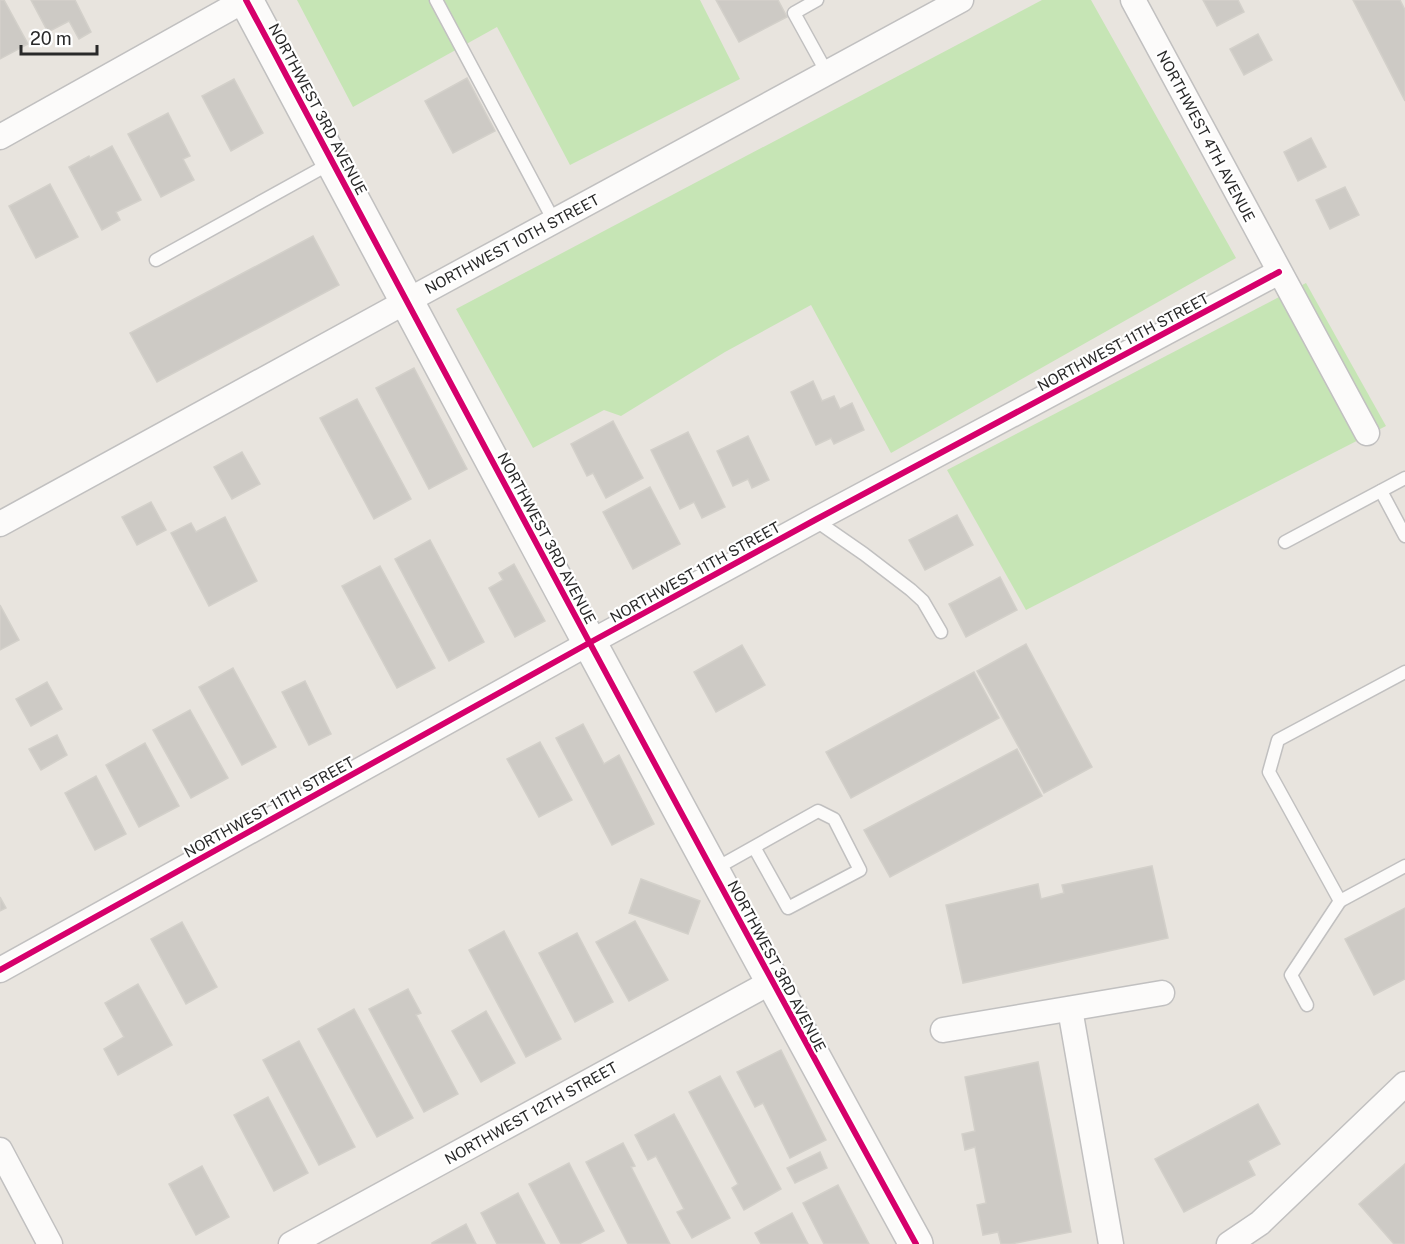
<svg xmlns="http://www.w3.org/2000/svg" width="1405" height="1244" viewBox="0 0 1405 1244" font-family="'Public Sans',sans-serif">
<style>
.green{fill:#c6e5b5}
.building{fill:#cdcac5;stroke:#d3d0ca;stroke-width:1.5}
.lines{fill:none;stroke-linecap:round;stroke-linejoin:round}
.lane-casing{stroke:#c1c0c0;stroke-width:15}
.street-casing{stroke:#c1c0c0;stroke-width:27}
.secondary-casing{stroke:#c1c0c0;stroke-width:36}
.lane{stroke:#fcfbfa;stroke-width:12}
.street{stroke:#fcfbfa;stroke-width:24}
.secondary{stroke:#fcfbfa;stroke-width:33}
.cycleway-casing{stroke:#fff;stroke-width:10}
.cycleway{stroke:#d6006c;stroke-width:6}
.labels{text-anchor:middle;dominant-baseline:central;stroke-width:4.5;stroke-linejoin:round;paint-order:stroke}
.street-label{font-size:15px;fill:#292929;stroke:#fff}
</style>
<rect width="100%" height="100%" fill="#e8e4de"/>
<g class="green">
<path d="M 297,0 L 700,0 L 740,79 L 570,165 L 497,27 L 353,107 Z"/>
<path d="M 1042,0 L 1091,0 L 1236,258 L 891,453 L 811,305 L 725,352 L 621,416 L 604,410 L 533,448 L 456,309 Z"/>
<path d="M 1306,283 L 1386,426 L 1026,610 L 947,470 Z"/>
</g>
<g class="building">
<path d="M 0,0 L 4,0 L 28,44 L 0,59 Z"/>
<path d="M 31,0 L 75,0 L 91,32 L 79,39 L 69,21 L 48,32 Z"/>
<path d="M 716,0 L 778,0 L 787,17 L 739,42 Z"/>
<path d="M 1203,0 L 1238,0 L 1244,12 L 1217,26 Z"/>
<path d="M 1353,0 L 1400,0 L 1405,10 L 1405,101 Z"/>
<path d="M 1258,34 L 1272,60 L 1244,75 L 1230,49 Z"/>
<path d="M 467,78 L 495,131 L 453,153 L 425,101 Z"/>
<path d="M 234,79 L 263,133 L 231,151 L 202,96 Z"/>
<path d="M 168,113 L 190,156 L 183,159 L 194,180 L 161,197 L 128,134 Z"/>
<path d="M 1311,138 L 1326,167 L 1298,181 L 1284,152 Z"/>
<path d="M 112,146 L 141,200 L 116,212 L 120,220 L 102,230 L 69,167 L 89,156 L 90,158 Z"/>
<path d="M 50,184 L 78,237 L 36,258 L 9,206 Z"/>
<path d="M 1345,187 L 1359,215 L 1330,229 L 1316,200 Z"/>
<path d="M 313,236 L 339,285 L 157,382 L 130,333 Z"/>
<path d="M 414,368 L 467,469 L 429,489 L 376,388 Z"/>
<path d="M 813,381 L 822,401 L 834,396 L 840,409 L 852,403 L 864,430 L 834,444 L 831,438 L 816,445 L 791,392 Z"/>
<path d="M 357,399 L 411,499 L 374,519 L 320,418 Z"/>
<path d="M 613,421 L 643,478 L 606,498 L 593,473 L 587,476 L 571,444 Z"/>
<path d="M 688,432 L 725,507 L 702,518 L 694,502 L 680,509 L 651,450 Z"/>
<path d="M 748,436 L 769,480 L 752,488 L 748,479 L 733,486 L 717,451 Z"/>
<path d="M 242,452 L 260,484 L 232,499 L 214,467 Z"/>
<path d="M 650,487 L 680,544 L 633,569 L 603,512 Z"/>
<path d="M 151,502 L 166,530 L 137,545 L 122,517 Z"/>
<path d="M 957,515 L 973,545 L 925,570 L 909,540 Z"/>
<path d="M 225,517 L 257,581 L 209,606 L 171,533 L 191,523 L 196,532 Z"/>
<path d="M 430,540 L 484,642 L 449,661 L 395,559 Z"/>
<path d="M 514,564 L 545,621 L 515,637 L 489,588 L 503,580 L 499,573 Z"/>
<path d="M 380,566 L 435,668 L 397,688 L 342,586 Z"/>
<path d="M 1000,577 L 1017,610 L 966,637 L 949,604 Z"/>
<path d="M 0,605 L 19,640 L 0,650 Z"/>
<path d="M 1026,644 L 1092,767 L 1044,793 L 977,671 Z"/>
<path d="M 742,645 L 765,685 L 716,712 L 694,672 Z"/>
<path d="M 233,668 L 276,747 L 242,765 L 199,687 Z"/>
<path d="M 974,672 L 999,718 L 851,798 L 826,752 Z"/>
<path d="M 305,681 L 331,734 L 309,745 L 282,692 Z"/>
<path d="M 47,682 L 62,709 L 31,726 L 16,699 Z"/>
<path d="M 190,710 L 228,778 L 191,798 L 153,730 Z"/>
<path d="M 583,724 L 604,764 L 619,755 L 654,824 L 612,845 L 556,738 Z"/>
<path d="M 57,735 L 67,755 L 41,770 L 29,749 Z"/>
<path d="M 540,742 L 572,800 L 539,817 L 507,759 Z"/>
<path d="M 145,743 L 179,806 L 139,827 L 106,765 Z"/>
<path d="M 1017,749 L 1042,796 L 890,877 L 864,830 Z"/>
<path d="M 96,776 L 126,834 L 95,850 L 65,793 Z"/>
<path d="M 1152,866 L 1168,938 L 963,983 L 946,905 L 1038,884 L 1041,899 L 1064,893 L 1062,885 Z"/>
<path d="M 641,879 L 700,901 L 688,934 L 629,913 Z"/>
<path d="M 0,897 L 6,908 L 0,911 Z"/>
<path d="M 1405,908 L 1405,979 L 1374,995 L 1345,939 Z"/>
<path d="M 635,921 L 668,980 L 629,1001 L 596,942 Z"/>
<path d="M 182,922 L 217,987 L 186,1004 L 151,939 Z"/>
<path d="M 504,931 L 561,1039 L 526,1057 L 469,950 Z"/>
<path d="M 577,933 L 613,1002 L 575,1022 L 539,953 Z"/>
<path d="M 138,984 L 172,1045 L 118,1075 L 104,1049 L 124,1037 L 105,1003 Z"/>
<path d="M 408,989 L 421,1013 L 416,1015 L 458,1094 L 424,1112 L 369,1009 Z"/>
<path d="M 354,1009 L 413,1118 L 377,1137 L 318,1029 Z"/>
<path d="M 486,1011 L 515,1063 L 481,1082 L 452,1031 Z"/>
<path d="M 299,1041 L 355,1147 L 319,1165 L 263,1060 Z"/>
<path d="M 781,1050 L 826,1140 L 790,1158 L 763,1103 L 755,1107 L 737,1072 Z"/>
<path d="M 1038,1062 L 1071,1232 L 1011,1244 L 1001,1244 L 998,1232 L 983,1235 L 977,1205 L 986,1203 L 975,1147 L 965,1150 L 962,1134 L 975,1131 L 965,1077 Z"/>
<path d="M 720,1076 L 781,1189 L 744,1210 L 732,1188 L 738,1184 L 689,1092 Z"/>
<path d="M 268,1097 L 308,1173 L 274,1191 L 234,1115 Z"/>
<path d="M 1258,1104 L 1280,1144 L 1248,1161 L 1255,1175 L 1184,1212 L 1155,1159 Z"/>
<path d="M 674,1114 L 730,1218 L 692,1238 L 677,1212 L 684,1209 L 656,1156 L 648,1160 L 635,1135 Z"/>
<path d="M 623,1143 L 635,1166 L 631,1167 L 670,1244 L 628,1244 L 586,1162 Z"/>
<path d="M 820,1152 L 827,1168 L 795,1183 L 787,1168 Z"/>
<path d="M 569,1163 L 604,1231 L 579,1244 L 561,1244 L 529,1184 Z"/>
<path d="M 1405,1164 L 1405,1244 L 1394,1244 L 1359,1204 Z"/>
<path d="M 202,1166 L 229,1217 L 196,1235 L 169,1184 Z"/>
<path d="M 838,1185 L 869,1244 L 824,1244 L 803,1203 Z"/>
<path d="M 518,1193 L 545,1244 L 497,1244 L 481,1213 Z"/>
<path d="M 792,1213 L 808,1244 L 761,1244 L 755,1233 Z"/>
<path d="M 466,1224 L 476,1244 L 432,1244 L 432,1243 Z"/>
</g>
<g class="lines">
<g class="lane-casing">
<g id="lane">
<path d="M 436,0 L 554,221"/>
<path d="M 817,0 L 794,13 L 827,73"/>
<path d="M 156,260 L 331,163"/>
<path d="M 1381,491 L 1405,536"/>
<path d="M 815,520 L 864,554 L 911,590 L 923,601 L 941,632"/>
<path d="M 1285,542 L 1405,478"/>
<path d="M 1405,672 L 1278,740 L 1269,772 L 1340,901 L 1405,866"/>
<path d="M 713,870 L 818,811 L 834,819 L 860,870 L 788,908 L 754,847"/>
<path d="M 1307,1005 L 1291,975 L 1340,901"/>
</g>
</g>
<g class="street-casing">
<g id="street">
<path d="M 1133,0 L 1367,433"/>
<path d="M 0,137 L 245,0"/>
<path d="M 0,524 L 407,301 L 961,0"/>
<path d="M 0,970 L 589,643 L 815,520 L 1279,272"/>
<path d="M 1070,1009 L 1111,1244"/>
<path d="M 943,1030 L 1162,993"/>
<path d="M 0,1150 L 50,1244"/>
<path d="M 291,1244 L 771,982"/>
<path d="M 1229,1244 L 1260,1223 L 1405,1084"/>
</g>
</g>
<g class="secondary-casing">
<path id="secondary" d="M 246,0 C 468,416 689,831 916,1244"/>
</g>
<use href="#lane" class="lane"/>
<use href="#street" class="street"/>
<use href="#secondary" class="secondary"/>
<g class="cycleway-casing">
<g id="cycleway">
<path d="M 246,0 C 468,416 689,831 916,1244"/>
<path d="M 0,970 L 589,643 L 815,520 L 1279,272"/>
</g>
</g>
<use href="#cycleway" class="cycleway"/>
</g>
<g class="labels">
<g class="street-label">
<text transform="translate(318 109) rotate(62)">NORTHWEST 3RD AVENUE</text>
<text transform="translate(1206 136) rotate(62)">NORTHWEST 4TH AVENUE</text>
<text transform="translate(512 244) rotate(-28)">NORTHWEST 10TH STREET</text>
<text transform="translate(1123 342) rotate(-28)">NORTHWEST 11TH STREET</text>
<text transform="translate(547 538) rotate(62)">NORTHWEST 3RD AVENUE</text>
<text transform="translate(695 572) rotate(-29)">NORTHWEST 11TH STREET</text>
<text transform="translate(269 807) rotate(-29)">NORTHWEST 11TH STREET</text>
<text transform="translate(777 966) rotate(62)">NORTHWEST 3RD AVENUE</text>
<text transform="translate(531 1113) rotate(-29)">NORTHWEST 12TH STREET</text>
</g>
</g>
<path d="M21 45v9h76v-9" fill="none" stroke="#292929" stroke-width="3"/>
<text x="30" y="45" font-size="18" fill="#292929" stroke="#ffffff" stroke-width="4.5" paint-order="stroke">20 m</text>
</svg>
